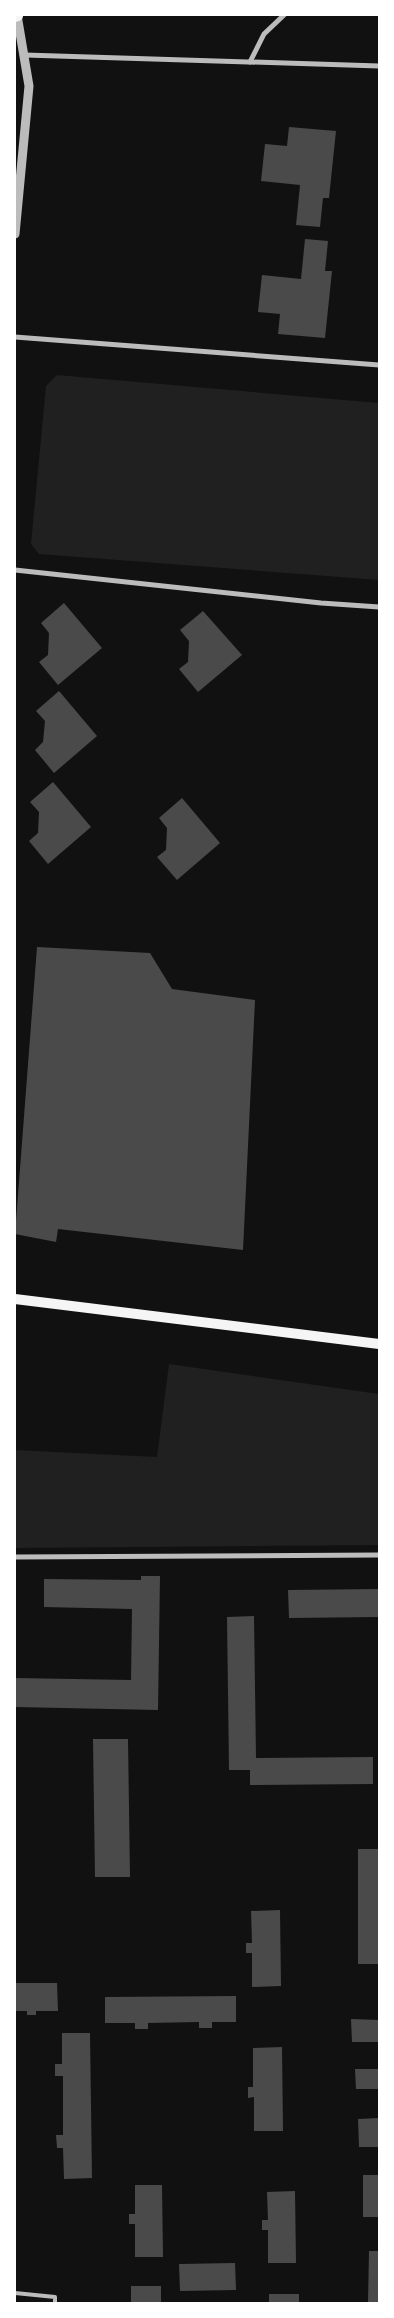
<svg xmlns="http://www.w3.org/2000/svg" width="394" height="2318" viewBox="0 0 394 2318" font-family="Signika,sans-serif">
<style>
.green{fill:#202020}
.building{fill:#4a4a4a}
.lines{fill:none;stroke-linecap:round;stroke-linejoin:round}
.service{stroke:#bcbcbc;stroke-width:4}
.minor{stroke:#bcbcbc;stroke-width:5}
.tertiary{stroke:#bcbcbc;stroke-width:9}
.secondary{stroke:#f5f5f5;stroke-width:10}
</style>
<rect width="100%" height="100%" fill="#111"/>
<g class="green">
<path d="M 57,375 L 379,403 L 379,580 L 39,554 L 31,544 L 46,386 Z"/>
<path d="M 169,1364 L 379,1394 L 379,1545 L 15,1548 L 15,1450 L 157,1457 Z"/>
</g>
<g class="building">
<path d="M 289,127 L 336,131 L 329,198 L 323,198 L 320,227 L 296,225 L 300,185 L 261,181 L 265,144 L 287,146 Z"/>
<path d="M 305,239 L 328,241 L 325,271 L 332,271 L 325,338 L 278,334 L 280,314 L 258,312 L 262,275 L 301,279 Z"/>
<path d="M 64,603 L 102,648 L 58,685 L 39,662 L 48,655 L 49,633 L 41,623 Z"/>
<path d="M 203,611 L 242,655 L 198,692 L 179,669 L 188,662 L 189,641 L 180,630 Z"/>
<path d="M 59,691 L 97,736 L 54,773 L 35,750 L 43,742 L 45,721 L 36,711 Z"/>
<path d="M 53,782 L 91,827 L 48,864 L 29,841 L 38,833 L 39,812 L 30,802 Z"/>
<path d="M 182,798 L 220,843 L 177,880 L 157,857 L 166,850 L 167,828 L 159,818 Z"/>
<path d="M 37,947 L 150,953 L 172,989 L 255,1000 L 243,1250 L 58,1229 L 56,1242 L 15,1234 Z"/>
<path d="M 141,1576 L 160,1576 L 158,1710 L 15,1707 L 15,1678 L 131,1680 L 132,1609 L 44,1607 L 44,1579 L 141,1580 Z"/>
<path d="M 379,1589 L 379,1617 L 289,1618 L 288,1590 Z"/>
<path d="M 254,1616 L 256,1758 L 373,1757 L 373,1784 L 250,1785 L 250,1770 L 229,1770 L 227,1617 Z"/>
<path d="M 93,1739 L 128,1739 L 130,1877 L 95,1877 Z"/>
<rect x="358" y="1849" width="21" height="115"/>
<path d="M 280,1910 L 281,1986 L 252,1987 L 252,1953 L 246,1953 L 246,1943 L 252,1943 L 251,1911 Z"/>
<path d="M 15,1983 L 57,1983 L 58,2011 L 36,2011 L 36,2015 L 27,2015 L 27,2011 L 15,2011 Z"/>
<path d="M 236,1996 L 236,2022 L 212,2022 L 212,2028 L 199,2028 L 199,2022 L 148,2023 L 148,2029 L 135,2029 L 135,2023 L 105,2023 L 105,1997 Z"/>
<path d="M 351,2019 L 379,2020 L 379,2042 L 352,2042 Z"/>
<path d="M 62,2033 L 90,2033 L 92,2178 L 64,2179 L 63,2148 L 57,2148 L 56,2135 L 63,2135 L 63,2076 L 55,2076 L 55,2064 L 62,2064 Z"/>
<path d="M 282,2047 L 283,2131 L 254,2131 L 254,2097 L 248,2098 L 248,2087 L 253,2087 L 253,2048 Z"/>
<path d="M 355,2069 L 379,2069 L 379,2089 L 356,2089 Z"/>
<path d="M 379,2118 L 379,2147 L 359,2147 L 358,2119 Z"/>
<rect x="363" y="2175" width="16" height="42"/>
<path d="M 135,2185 L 162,2185 L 163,2257 L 135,2257 L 135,2224 L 129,2224 L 129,2214 L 135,2214 Z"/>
<path d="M 295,2191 L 296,2263 L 268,2263 L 268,2230 L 262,2230 L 262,2220 L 268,2220 L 267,2192 Z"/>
<path d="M 369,2251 L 379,2251 L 379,2303 L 368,2303 Z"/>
<path d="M 235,2263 L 236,2290 L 180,2291 L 179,2264 Z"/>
<rect x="131" y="2286" width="30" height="17"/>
<rect x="269" y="2294" width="30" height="9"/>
</g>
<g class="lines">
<path class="service" d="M 15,2293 L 55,2297 L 55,2303"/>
<g class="minor">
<path d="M 25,55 L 379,66"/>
<path d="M 250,62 L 264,34 L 284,15"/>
<path d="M 15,337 L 379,365"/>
<path d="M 15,570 L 321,603 L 379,607"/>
<path d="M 15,1557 L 379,1555"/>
</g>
<path class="tertiary" d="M 15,234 L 29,86 L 17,15"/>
<g class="secondary">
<path d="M 15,17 L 18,16"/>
<path d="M 15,1299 L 379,1344"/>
</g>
</g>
<rect width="394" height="2318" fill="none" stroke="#ffffff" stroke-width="32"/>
</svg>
